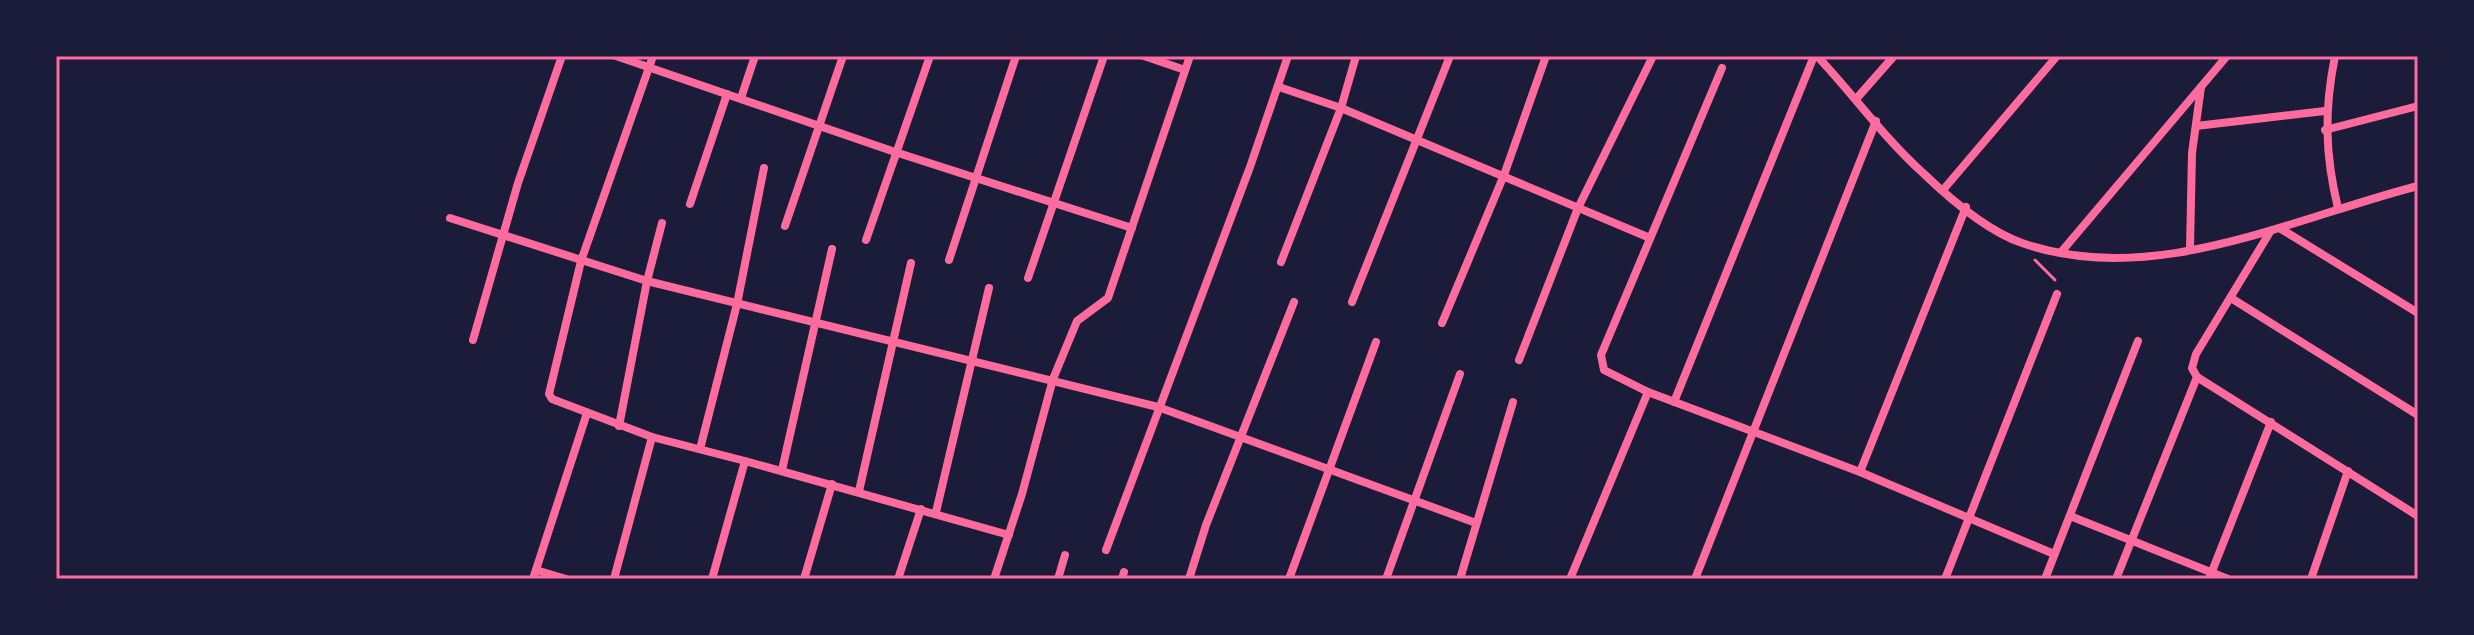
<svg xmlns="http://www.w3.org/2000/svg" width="2474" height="635" viewBox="0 0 2474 635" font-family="'Alegreya Sans',sans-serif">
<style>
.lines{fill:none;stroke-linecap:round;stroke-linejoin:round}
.path{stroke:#ff6b9d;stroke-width:3}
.minor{stroke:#ff6b9d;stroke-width:8}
.neatline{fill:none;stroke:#ff6b9d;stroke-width:3}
</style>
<rect width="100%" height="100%" fill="#1b1b3a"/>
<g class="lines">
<path class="path" d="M 2035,260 L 2055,280"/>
<g class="minor">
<path d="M 616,56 L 895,152 L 1132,228"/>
<path d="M 653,56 L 581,261 L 549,394 L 552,399 L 652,437 L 745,461"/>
<path d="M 1144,56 L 1185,70"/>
<path d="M 1817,56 C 1853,94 1884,138 1923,173 C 1949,198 1987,231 2022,243 C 2153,289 2292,218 2418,186"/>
<path d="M 2335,56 C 2324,110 2325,155 2338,208"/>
<path d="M 1722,68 L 1601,355 L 1604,370 L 1648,392 L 1860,472 L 2054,554"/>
<path d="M 1279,87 L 1341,108 L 1650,238"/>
<path d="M 741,98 L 755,56"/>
<path d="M 1857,98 L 1894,56"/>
<path d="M 2196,126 L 2325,111"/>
<path d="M 2325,130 L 2418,106"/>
<path d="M 1943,190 L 2057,56"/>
<path d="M 690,204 L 727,94"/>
<path d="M 450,218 L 647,281 L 1158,407 L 1476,523"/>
<path d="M 785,226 L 843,56"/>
<path d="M 2281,229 L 2418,313"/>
<path d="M 2270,232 L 2196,354 L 2192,368 L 2197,377 L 2418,516"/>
<path d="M 866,240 L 930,56"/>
<path d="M 2190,248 L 2192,153 L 2201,87"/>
<path d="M 2062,251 L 2227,56"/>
<path d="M 949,260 L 1016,56"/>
<path d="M 1281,262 L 1341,108 L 1356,56"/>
<path d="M 1028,278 L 1104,56"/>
<path d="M 2231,298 L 2418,415"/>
<path d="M 1352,302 L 1450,56"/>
<path d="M 1442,323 L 1504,175 L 1546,56"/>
<path d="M 473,340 L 518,183 L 562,56"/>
<path d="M 1519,360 L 1578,208 L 1653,56"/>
<path d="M 1674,402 L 1814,56"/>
<path d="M 619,426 L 647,281 L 662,223"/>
<path d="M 700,449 L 737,304 L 764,168"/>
<path d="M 782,470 L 832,249"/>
<path d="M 1860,472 L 1966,207"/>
<path d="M 859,491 L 911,263"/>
<path d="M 936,512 L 989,288"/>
<path d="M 2070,516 L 2228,579"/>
<path d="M 1106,550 L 1250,167 L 1288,56"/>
<path d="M 536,570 L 566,579"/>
<path d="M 533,579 L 587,413"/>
<path d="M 614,579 L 652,437"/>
<path d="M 712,579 L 745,461 L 1009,535"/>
<path d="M 804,579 L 832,484"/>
<path d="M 898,579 L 921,509"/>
<path d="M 994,579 L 1022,494 L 1053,379 L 1077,321 L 1108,298 L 1190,56"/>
<path d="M 1058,579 L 1065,555"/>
<path d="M 1122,579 L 1124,572"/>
<path d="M 1189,579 L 1206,525 L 1294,302"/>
<path d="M 1289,579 L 1376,342"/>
<path d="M 1386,579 L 1460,374"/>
<path d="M 1460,579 L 1513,402"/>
<path d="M 1570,579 L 1648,392"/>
<path d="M 1695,579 L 1876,121"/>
<path d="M 1945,579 L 2057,294"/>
<path d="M 2045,579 L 2138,341"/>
<path d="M 2116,579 L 2197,377"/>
<path d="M 2209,579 L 2271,422"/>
<path d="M 2311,579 L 2348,471"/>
</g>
</g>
<rect width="2474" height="635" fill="none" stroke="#1b1b3a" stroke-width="116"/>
<rect x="58" y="58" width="2358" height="519" class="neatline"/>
</svg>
